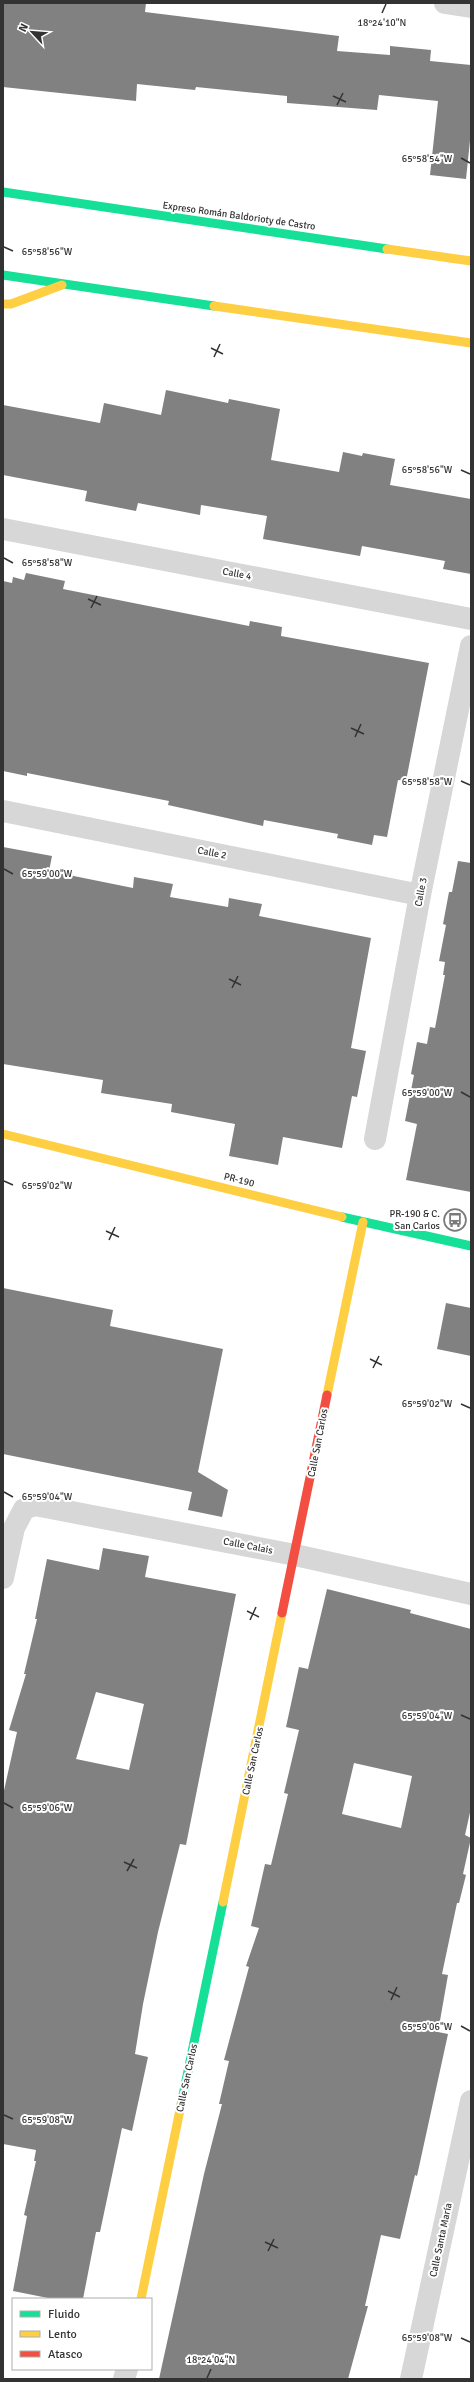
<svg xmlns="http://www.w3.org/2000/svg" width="474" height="2382" viewBox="0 0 474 2382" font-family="Signika,sans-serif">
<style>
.building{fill:#818181;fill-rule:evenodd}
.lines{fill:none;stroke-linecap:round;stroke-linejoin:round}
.street{stroke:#d7d7d7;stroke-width:22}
.fast{stroke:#16e098;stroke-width:9}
.slow{stroke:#ffcf43;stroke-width:9}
.jam{stroke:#f24e42;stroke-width:9}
.ticks{fill:none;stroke:#333;stroke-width:1.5}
.labels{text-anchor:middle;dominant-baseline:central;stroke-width:4;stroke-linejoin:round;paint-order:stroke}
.street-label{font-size:10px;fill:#333;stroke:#fff}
.poi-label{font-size:10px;fill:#333;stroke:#fff;text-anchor:end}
.ticks-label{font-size:10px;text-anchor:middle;fill:#333;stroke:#fff;stroke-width:4;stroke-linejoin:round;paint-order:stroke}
</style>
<rect width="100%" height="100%" fill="#fff"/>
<g class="building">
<path d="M 3,3 L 146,3 L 145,12 L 339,36 L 337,51 L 390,55 L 390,46 L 431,50 L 430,61 L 471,65 L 471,131 L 466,179 L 430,175 L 438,101 L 379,95 L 377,110 L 287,103 L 287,96 L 196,87 L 195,90 L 137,84 L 136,101 L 3,87 Z"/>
<path d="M 166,390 L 228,403 L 229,399 L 280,409 L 271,460 L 339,472 L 343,452 L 362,456 L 363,453 L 395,459 L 390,485 L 471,499 L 471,574 L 443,569 L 445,561 L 362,546 L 360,556 L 263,539 L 267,516 L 201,505 L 200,515 L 138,503 L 136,511 L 85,501 L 87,491 L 3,475 L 3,405 L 100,423 L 104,403 L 161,415 Z"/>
<path d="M 26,573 L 65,581 L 63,589 L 249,626 L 250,621 L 282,627 L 281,636 L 429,663 L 406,781 L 398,780 L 387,837 L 374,835 L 372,845 L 337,838 L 338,834 L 264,820 L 263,826 L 168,805 L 169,801 L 27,773 L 27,776 L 3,771 L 3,581 L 12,583 L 13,577 L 24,580 Z"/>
<path d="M 3,847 L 52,856 L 49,871 L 133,888 L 134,877 L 173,884 L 170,897 L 228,907 L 229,898 L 262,904 L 259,916 L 371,938 L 351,1048 L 366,1051 L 357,1097 L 352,1096 L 342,1148 L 283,1137 L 278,1165 L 229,1156 L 235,1124 L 171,1112 L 172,1104 L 101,1093 L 103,1080 L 3,1064 Z"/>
<path d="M 458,861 L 471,863 L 471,1192 L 406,1180 L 417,1124 L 405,1121 L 414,1075 L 411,1074 L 417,1042 L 427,1044 L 430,1027 L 435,1028 L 445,975 L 443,975 L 445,962 L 439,961 L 446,925 L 443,924 L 449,892 L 452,892 Z"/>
<path d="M 3,1288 L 113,1310 L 110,1326 L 223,1349 L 198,1472 L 228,1490 L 222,1517 L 188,1510 L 192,1492 L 3,1454 Z"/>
<path d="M 446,1303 L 471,1308 L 471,1356 L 437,1349 Z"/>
<path d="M 103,1548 L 149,1556 L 145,1577 L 236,1594 L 186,1845 L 180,1844 L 158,1932 L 143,2004 L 135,2054 L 148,2057 L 132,2131 L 122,2128 L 100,2232 L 96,2232 L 83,2299 L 53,2299 L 13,2291 L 27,2216 L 24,2215 L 36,2161 L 34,2161 L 36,2150 L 3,2144 L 3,1795 L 17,1732 L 9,1730 L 26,1674 L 24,1674 L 37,1619 L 35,1619 L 47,1559 L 99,1570 ZM 96,1692 L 144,1704 L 129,1770 L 76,1759 Z"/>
<path d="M 327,1589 L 411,1610 L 410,1613 L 471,1629 L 471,1808 L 465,1835 L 471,1838 L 463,1874 L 466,1875 L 459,1903 L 457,1903 L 442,1974 L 448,1975 L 438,2032 L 448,2034 L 417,2176 L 415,2175 L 400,2239 L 381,2235 L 365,2306 L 368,2306 L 348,2379 L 159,2379 L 204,2174 L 222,2104 L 219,2104 L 229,2061 L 224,2060 L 249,1967 L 246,1966 L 259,1928 L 251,1926 L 265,1864 L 271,1865 L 288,1794 L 284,1793 L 299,1730 L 286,1727 L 299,1667 L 308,1669 ZM 354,1763 L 412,1776 L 401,1828 L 342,1814 Z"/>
</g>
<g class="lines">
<g class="street">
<path d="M 445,3 L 471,7"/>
<path d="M 3,529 L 471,619"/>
<path d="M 3,811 L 420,895"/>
<path d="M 375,1139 L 420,895 L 471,646"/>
<path d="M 3,1578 L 14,1528 L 24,1509 L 35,1505 L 295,1555 L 471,1594"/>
<path d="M 124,2379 L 127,2369"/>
<path d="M 411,2379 L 471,2101"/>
</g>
<g class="fast">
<path d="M 3,192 L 387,249"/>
<path d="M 3,275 L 214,306"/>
<path d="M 342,1217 L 471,1246"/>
<path d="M 181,2105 L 223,1902"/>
</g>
<g class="slow">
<path d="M 387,249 L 471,261"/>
<path d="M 3,304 L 11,304 L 62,285"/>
<path d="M 214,306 L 471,343"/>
<path d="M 3,1134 L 342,1217"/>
<path d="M 327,1395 L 363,1222"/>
<path d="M 223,1902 L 282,1613"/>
<path d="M 141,2299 L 181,2105"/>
</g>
<path class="jam" d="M 282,1613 L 327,1395"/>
</g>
<path class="ticks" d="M 382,13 L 386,4M 333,96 L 346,102M 337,105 L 343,93M 461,158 L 470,163M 4,247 L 13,251M 211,348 L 223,354M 214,357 L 220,344M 461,470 L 470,474M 4,558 L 13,563M 88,599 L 101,605M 91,608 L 97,596M 351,728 L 364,734M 355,737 L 361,724M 461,781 L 470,785M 4,869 L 13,874M 229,979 L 241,985M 232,988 L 238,976M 461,1092 L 470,1097M 4,1181 L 13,1185M 106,1231 L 119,1237M 109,1240 L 115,1227M 370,1359 L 382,1365M 373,1368 L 379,1356M 461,1404 L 470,1408M 4,1492 L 13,1497M 247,1611 L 259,1617M 250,1620 L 256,1607M 461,1715 L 470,1719M 4,1803 L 13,1808M 124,1862 L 137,1868M 127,1871 L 134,1859M 388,1991 L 400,1997M 391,2000 L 397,1987M 461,2026 L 470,2031M 4,2115 L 13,2119M 265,2242 L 278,2248M 268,2251 L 274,2239M 461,2338 L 470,2342M 207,2378 L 211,2369"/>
<defs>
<g id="bus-ring" transform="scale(1.15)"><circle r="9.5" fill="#fff" stroke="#7a7a7a" stroke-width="1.5"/><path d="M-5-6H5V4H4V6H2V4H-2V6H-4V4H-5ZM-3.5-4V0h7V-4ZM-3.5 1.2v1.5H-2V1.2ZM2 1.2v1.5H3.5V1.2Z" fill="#7a7a7a"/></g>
</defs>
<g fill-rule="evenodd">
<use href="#bus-ring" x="455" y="1220"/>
</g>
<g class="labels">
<g class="street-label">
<text transform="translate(239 216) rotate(8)">Expreso Román Baldorioty de Castro</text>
<text transform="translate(237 574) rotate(11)">Calle 4</text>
<text transform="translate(212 853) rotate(11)">Calle 2</text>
<text transform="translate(421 892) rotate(-79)">Calle 3</text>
<text transform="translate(239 1180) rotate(14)">PR-190</text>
<text transform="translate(318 1443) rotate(-79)">Calle San Carlos</text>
<text transform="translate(248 1546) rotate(11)">Calle Calais</text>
<text transform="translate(253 1761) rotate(-78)">Calle San Carlos</text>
<text transform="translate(187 2078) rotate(-78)">Calle San Carlos</text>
<text transform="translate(441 2240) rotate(-78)">Calle Santa María</text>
</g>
<g class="poi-label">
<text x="440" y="1214">PR-190 &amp; C.<tspan x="440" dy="12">San Carlos</tspan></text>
</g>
</g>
<g class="ticks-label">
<text x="382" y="26">18°24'10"N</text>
<text x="427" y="162">65°58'54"W</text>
<text x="47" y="255">65°58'56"W</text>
<text x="427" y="473">65°58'56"W</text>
<text x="47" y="566">65°58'58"W</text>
<text x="427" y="785">65°58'58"W</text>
<text x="47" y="877">65°59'00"W</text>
<text x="427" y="1096">65°59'00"W</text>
<text x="47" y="1189">65°59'02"W</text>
<text x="427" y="1407">65°59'02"W</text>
<text x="47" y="1500">65°59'04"W</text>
<text x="427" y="1719">65°59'04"W</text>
<text x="47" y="1811">65°59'06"W</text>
<text x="427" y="2030">65°59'06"W</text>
<text x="47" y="2123">65°59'08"W</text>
<text x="427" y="2341">65°59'08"W</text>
<text x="211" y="2363">18°24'04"N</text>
</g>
<rect width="474" height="2382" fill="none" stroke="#333333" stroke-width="8"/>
<rect x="12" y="2298" width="140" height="72" fill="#ffffff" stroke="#adadad"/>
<rect x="20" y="2311" width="20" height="6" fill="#16e098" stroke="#adadad"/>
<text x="48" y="2318" font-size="12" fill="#333333">Fluido</text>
<rect x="20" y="2331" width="20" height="6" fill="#ffcf43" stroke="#adadad"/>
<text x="48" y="2338" font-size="12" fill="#333333">Lento</text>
<rect x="20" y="2351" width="20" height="6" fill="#f24e42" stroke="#adadad"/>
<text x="48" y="2358" font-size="12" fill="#333333">Atasco</text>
<g transform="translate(32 32) rotate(296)" stroke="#ffffff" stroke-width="3" paint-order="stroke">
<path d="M0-3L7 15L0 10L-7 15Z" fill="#333333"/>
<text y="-6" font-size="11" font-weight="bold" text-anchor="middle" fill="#333333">N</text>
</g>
</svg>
